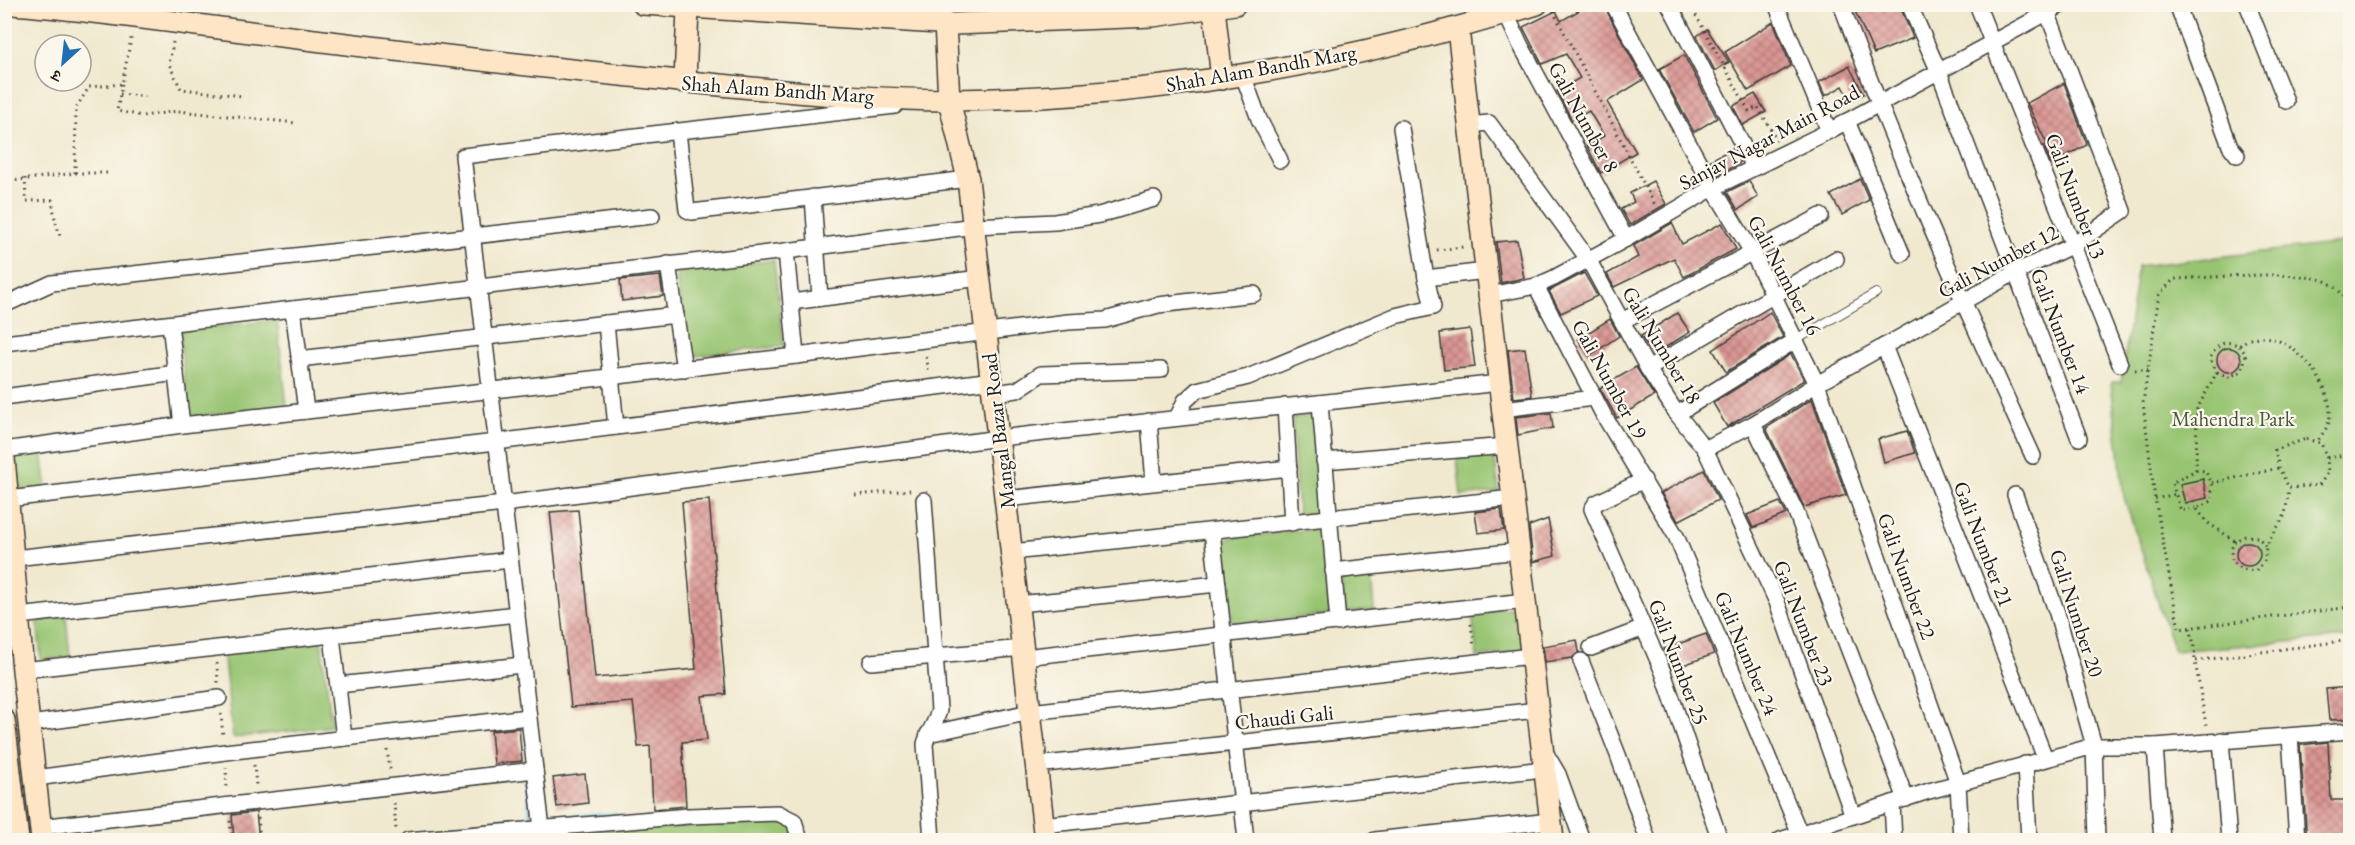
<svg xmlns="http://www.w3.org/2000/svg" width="2355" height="845" viewBox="0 0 2355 845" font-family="'EB Garamond','Noto Serif Devanagari',serif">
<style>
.park{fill:#97c471;stroke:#5a7046;stroke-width:1.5}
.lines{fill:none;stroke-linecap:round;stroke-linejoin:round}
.stream{stroke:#68c3e6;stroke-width:5}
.building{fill:url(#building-cross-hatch)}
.lane-casing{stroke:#3c3b37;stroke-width:10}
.street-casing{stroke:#3c3b37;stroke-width:18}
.secondary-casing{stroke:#3c3b37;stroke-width:24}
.path{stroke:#3c3b37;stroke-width:3;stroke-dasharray:1.5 4.5;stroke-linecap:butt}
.lane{stroke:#fff;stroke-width:8}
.street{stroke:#fff;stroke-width:15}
.secondary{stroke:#fee5c5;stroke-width:21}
.labels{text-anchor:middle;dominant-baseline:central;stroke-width:4.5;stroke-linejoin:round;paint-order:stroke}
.street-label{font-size:21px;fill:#1c1c1c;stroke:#fbf7ec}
.park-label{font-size:21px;fill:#47573a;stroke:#fbf7ec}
</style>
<defs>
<pattern id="building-cross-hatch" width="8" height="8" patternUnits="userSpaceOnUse" patternTransform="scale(1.5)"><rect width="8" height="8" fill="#db9794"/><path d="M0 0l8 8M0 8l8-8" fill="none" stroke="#b17a78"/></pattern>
</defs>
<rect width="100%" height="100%" fill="#fbf7ec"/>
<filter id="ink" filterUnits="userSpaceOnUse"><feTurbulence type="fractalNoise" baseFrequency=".0167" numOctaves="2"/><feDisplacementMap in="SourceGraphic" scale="12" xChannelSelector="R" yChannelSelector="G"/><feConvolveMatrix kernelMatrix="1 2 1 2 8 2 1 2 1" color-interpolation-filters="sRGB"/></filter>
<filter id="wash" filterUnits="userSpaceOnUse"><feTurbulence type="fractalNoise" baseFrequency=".008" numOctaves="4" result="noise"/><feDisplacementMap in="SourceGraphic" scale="24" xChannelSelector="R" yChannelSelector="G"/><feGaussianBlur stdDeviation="1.35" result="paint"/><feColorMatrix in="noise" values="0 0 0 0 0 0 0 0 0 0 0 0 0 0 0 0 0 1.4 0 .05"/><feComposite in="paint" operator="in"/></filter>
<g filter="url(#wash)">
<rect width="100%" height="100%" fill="#f0e9cf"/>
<g class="park">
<path d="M 2350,242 L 2350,637 L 2174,651 L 2124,497 L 2111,382 L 2121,382 L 2138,266 Z"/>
<path d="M 774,260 L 784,346 L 686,357 L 676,272 Z"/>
<path d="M 277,320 L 287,406 L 189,417 L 179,331 Z"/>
<path d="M 1316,415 L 1323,512 L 1298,515 L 1292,418 Z"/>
<path d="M 42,452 L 47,489 L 19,492 L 14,455 Z"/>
<path d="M 1494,454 L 1499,492 L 1461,496 L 1457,458 Z"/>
<path d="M 1321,528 L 1331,614 L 1233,625 L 1223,539 Z"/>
<path d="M 1371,574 L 1374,610 L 1344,613 L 1341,577 Z"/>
<path d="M 1519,607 L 1525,652 L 1477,657 L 1472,612 Z"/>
<path d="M 66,616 L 70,657 L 41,660 L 37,618 Z"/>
<path d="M 321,640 L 332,726 L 233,738 L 223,652 Z"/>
<path d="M 794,822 L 797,840 L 546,840 L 545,832 Z"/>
</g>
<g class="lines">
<g class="stream">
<path d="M 526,772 L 534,837"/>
<path d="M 549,818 L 616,815"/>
<path d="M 505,840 L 540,837"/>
</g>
</g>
<g id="blocks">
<g class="building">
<path d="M 1590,4 L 1603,4 L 1643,80 L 1607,102 L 1636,152 L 1601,173 L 1587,146 L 1604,136 L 1589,111 L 1572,120 L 1557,91 L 1580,78 L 1566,54 L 1542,64 L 1523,27 L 1556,11 L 1561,21 Z"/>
<path d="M 1852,4 L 1899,4 L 1913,38 L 1874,54 Z"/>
<path d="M 1773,22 L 1791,66 L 1748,91 L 1725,52 Z"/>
<path d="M 1707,29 L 1729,62 L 1715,71 L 1697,36 Z"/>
<path d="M 1684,55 L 1717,118 L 1694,132 L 1659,69 Z"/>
<path d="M 1849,66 L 1864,94 L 1851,101 L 1843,86 L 1825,96 L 1819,82 Z"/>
<path d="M 2064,83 L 2087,145 L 2051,164 L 2044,146 L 2047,144 L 2027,103 Z"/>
<path d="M 1755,94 L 1766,112 L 1743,125 L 1733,106 Z"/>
<path d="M 1733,148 L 1740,162 L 1739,164 L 1717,175 L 1709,161 Z"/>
<path d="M 1860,179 L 1869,200 L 1842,215 L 1831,195 Z"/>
<path d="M 1653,181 L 1666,204 L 1630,225 L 1621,209 L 1634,202 L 1630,193 Z"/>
<path d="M 1749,181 L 1758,197 L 1738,210 L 1727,192 Z"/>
<path d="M 1672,223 L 1682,244 L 1722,223 L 1736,249 L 1684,277 L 1674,258 L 1614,287 L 1607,274 L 1638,257 L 1633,246 Z"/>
<path d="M 1517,240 L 1524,278 L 1501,283 L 1496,242 Z"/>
<path d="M 1584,273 L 1597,296 L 1561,313 L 1549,291 Z"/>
<path d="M 660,276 L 663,296 L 622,301 L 620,280 Z"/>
<path d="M 1770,312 L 1783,337 L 1726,372 L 1713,350 Z"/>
<path d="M 1677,313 L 1690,332 L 1653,355 L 1641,336 Z"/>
<path d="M 1610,319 L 1619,336 L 1589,356 L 1578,339 Z"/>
<path d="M 1470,329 L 1475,367 L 1444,370 L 1440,333 Z"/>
<circle cx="2229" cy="360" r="12"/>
<path d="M 1525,348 L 1532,396 L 1514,398 L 1508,350 Z"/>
<path d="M 1791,354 L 1804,380 L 1727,427 L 1713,403 Z"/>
<path d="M 1636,367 L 1654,396 L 1617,418 L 1600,388 Z"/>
<path d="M 1812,399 L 1846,495 L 1804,507 L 1766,428 Z"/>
<path d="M 1551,413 L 1553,428 L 1518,435 L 1516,417 Z"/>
<path d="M 1907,431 L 1915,453 L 1884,462 L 1878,439 Z"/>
<path d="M 1704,470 L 1718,500 L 1678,521 L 1661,493 Z"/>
<path d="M 2203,479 L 2207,498 L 2185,503 L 2180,484 Z"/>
<path d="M 709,500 L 726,694 L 702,696 L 707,740 L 682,742 L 686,806 L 653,809 L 650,746 L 638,747 L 633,702 L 571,707 L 550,512 L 578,510 L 595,678 L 696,669 L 682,502 Z"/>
<path d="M 1780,502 L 1786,514 L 1753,528 L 1747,515 Z"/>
<path d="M 1501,509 L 1504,530 L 1478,533 L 1475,512 Z"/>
<path d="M 1548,519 L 1555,556 L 1533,562 L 1529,526 Z"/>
<circle cx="2248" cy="554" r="12"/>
<path d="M 1706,634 L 1714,654 L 1672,669 L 1664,649 Z"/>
<path d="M 1577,640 L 1579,652 L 1572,658 L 1545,662 L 1543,646 Z"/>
<path d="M 2350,687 L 2350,719 L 2329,720 L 2326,689 Z"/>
<path d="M 519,728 L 522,761 L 494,764 L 491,731 Z"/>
<path d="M 2328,742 L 2331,800 L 2350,800 L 2350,840 L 2307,840 L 2300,745 Z"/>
<path d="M 585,774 L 588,803 L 557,807 L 553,778 Z"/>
<path d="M 256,812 L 259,840 L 234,840 L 232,815 Z"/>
</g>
</g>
</g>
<g filter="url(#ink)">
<use href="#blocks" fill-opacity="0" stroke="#3c3b37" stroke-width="1.5"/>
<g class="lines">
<g class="lane-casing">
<path id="lane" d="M 1796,340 L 1876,293"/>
</g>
<g class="street-casing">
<g id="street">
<path d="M 923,4 L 925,21"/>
<path d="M 1613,4 L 1713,188 L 1752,252 L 1817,384 L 1958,783 L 1961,840"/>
<path d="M 1669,4 L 1754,167"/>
<path d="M 1776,4 L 1829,131"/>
<path d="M 1841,4 C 1898,158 1965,307 2033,456"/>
<path d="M 1909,4 L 1939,72 L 2079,438"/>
<path d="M 1977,4 L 2120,364"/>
<path d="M 2177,4 L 2230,146 L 2237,155"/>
<path d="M 2247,4 L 2286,101"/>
<path d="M 1506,14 L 1520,44 L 1626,239"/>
<path d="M 1243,75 L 1259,119 L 1280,160"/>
<path d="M 1847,121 L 1902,254"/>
<path d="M 1468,125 L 1489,123 L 1588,259 L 1648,369 L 1677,414 L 1705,449 L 1777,602 L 1853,816"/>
<path d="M 678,132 L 687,210 L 692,212 L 968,179"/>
<path d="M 813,197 L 820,298"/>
<path d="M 786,251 L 796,356"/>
<path d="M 668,264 L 684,369"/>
<path d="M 1426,278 L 1486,271"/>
<path d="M 1536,286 L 1603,414 L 1676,536 L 1800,834"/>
<path d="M 1489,295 L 1536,286 L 1554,278 L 1626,239 L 1713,188 L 1829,131 L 2063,4"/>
<path d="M 791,302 L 980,278"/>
<path d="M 4,305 L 52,283 L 652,216"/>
<path d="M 293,309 L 306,411"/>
<path d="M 1622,321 L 1821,216"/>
<path d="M 606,323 L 616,427"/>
<path d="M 170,324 L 182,425"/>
<path d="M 4,343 L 786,251 L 974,226 L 1055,222 L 1099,215 L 1154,199"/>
<path d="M 1884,346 L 2045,758"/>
<path d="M 299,359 L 676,315"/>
<path d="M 1648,369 L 1836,259"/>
<path d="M 994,393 L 1017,390 L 1041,374 L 1161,370"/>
<path d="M 4,397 L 176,373"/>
<path d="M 1320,403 L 1338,623"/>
<path d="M 1285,406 L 1292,523"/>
<path d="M 1502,409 L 1594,398"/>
<path d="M 1677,414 L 1796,340"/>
<path d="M 1177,418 L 1185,401 L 1197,390 L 1248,377 L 1395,316 L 1433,307 L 1426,278 L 1401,128"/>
<path d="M 1149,421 L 1154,482"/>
<path d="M 1753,424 L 1796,512 L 1906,799"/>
<path d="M 1705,449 L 1753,424 L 1817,384 L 2016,272 L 2073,245 L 2123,211 L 2044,4"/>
<path d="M 4,450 L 182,425 L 796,356 L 1068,322 L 1105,320 L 1158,305 L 1254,294"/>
<path d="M 1324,461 L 1507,446"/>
<path d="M 1644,480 L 1596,503 L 1592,509 L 1663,672 L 1720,840"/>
<path d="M 2015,495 L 2057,613 L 2094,746 L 2097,840"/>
<path d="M 8,499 L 496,442 L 993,380"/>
<path d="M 1006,499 L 1289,468"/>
<path d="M 924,500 L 939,710 C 936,723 928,732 925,744 L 932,840"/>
<path d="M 1212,531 L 1246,840"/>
<path d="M 1012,552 L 1513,498"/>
<path d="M 14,558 L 504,504 L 999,438 L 1499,383"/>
<path d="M 1333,571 L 1519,551"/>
<path d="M 1018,604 L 1218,584"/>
<path d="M 19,616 L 510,560"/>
<path d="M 332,636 L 344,738"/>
<path d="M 1591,648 L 1644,628"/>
<path d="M 1024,657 L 1525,601"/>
<path d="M 1581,661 L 1618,755 L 1648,840"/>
<path d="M 871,662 L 1023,648"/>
<path d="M 23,670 L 517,614"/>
<path d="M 338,685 L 522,665"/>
<path d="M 30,724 L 219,698"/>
<path d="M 928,734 L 1030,712 L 1531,656"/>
<path d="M 2290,736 L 2297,840"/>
<path d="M 2221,740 L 2229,840"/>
<path d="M 2155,746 L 2162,840"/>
<path d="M 1545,752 L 1558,774 L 1582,840"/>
<path d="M 2025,764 L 2029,840"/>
<path d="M 1036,765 L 1537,710"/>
<path d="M 36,778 L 225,752 L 528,717"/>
<path d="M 1892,803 L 1894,840"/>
<path d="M 1043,825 L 1544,769"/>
<path d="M 40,827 L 535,770"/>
<path d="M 542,829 L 463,156 L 895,106"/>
<path d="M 408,840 L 688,816 L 778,813 L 794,821 L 800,840"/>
<path d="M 1375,840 L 1550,821"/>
<path d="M 1780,840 L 1929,791 L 2094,746 L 2155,746 L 2350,731"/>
</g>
</g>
<g class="secondary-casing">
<g id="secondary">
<path d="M 13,4 C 105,11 198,26 290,37 C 423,54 556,69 689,82 C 776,90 864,100 952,100 C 1150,98 1348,64 1537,4"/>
<path d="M 643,4 L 954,24 L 1153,16 L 1235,4"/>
<path d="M 1214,8 L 1222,79"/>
<path d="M 945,23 L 949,100 L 968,179 L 1045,840"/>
<path d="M 1458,29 L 1553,840"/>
<path d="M 685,81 L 688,9"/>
<path d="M 4,458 L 23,670 L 42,840"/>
<path d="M 4,720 L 18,840"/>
</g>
</g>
<g class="path">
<path d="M 1693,10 L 1749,111 L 1758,107 L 1777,140"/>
<path d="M 1553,11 L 1655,205"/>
<path d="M 173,42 L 169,64 L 181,89 L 243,96"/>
<path d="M 122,84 L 117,111 L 143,116 L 178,111 L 297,123"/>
<path d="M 120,94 L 149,97"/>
<path d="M 75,173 L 76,108 L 89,87 L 122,84 L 132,34"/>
<path d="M 25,178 L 26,201 L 52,200 L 55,219 L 60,236"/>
<path d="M 4,182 L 75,173 L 110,173"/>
<path d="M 1437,250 L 1463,247"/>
<path d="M 2350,314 C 2347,300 2340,288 2327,282 C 2301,269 2207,278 2174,279 L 2159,295 L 2143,403 L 2155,499 L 2179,629 L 2350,607"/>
<path d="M 926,357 L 929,371"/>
<path d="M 2135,370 L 2148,370"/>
<path d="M 2217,372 L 2229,377 L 2242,371 L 2246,354 L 2239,346"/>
<path d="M 2306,439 L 2321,443 L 2327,458 L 2328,473 L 2319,485 L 2289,488 L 2279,468 L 2275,450 Z"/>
<path d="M 2327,458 L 2350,454"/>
<path d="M 2196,470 L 2197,409 L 2217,372 L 2210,359 C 2216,345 2225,338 2239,346 C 2275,312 2339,382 2329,422 C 2327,428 2321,436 2317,442"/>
<path d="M 2212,483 L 2279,468"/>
<path d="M 855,495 L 910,490"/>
<path d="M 2155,499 L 2176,494"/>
<path d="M 2196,508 L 2181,511 L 2172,483 L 2196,470 L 2205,471 L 2212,483 L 2212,501 L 2196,508 L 2208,523 L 2235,541 L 2245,536 L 2258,537 L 2266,546 L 2285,515 L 2289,488"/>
<path d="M 2235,541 L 2231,549 L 2232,561 L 2242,569 L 2256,571 L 2265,560 L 2266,546"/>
<path d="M 1471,624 L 1474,647"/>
<path d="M 2190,628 L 2194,645 L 2195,661"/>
<path d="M 217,663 L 218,683"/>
<path d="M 221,714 L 223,737"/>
<path d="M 2206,725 L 2195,661 L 2350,640"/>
<path d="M 387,750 L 390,770"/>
<path d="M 254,765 L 256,785"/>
<path d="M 226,767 L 227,791"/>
<path d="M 394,803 L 396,830"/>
<path d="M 258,818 L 260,840"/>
<path d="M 230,821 L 232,840"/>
</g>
<use href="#lane" class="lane"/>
<use href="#street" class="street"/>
<use href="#secondary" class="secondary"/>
</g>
</g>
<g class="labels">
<g class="street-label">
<text transform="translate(1261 68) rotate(-10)">Shah Alam Bandh Marg</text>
<text transform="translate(778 89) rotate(4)">Shah Alam Bandh Marg</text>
<text transform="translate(1584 117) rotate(61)">Gali Number 8</text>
<text transform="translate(1769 137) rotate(-28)">Sanjay Nagar Main Road</text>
<text transform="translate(2076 196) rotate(69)">Gali Number 13</text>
<text transform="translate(1998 261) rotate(-28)">Gali Number 12</text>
<text transform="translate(1785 275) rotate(62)">Gali Number 16</text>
<text transform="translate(2061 331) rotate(69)">Gali Number 14</text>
<text transform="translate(1662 345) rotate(59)">Gali Number 18</text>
<text transform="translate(1610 379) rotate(61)">Gali Number 19</text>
<text transform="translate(998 431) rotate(-97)">Mangal Bazar Road</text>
<text transform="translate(1984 544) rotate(69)">Gali Number 21</text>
<text transform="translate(1907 576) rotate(70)">Gali Number 22</text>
<text transform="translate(2077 613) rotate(72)">Gali Number 20</text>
<text transform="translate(1804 623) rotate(69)">Gali Number 23</text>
<text transform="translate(1747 653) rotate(67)">Gali Number 24</text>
<text transform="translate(1679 662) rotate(69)">Gali Number 25</text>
<text transform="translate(1284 717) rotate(-6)">Chaudi Gali</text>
</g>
<g class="park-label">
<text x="2233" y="418">Mahendra Park</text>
</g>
</g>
<rect width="2355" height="845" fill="none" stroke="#fbf7ec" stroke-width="24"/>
<g transform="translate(63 63) rotate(207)"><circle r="28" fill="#fbf7ec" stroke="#a29f99" stroke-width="1.5"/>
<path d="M0-4.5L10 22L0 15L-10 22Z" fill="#1f6fb2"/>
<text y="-9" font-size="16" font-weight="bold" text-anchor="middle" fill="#1c1c1c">उ</text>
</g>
</svg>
